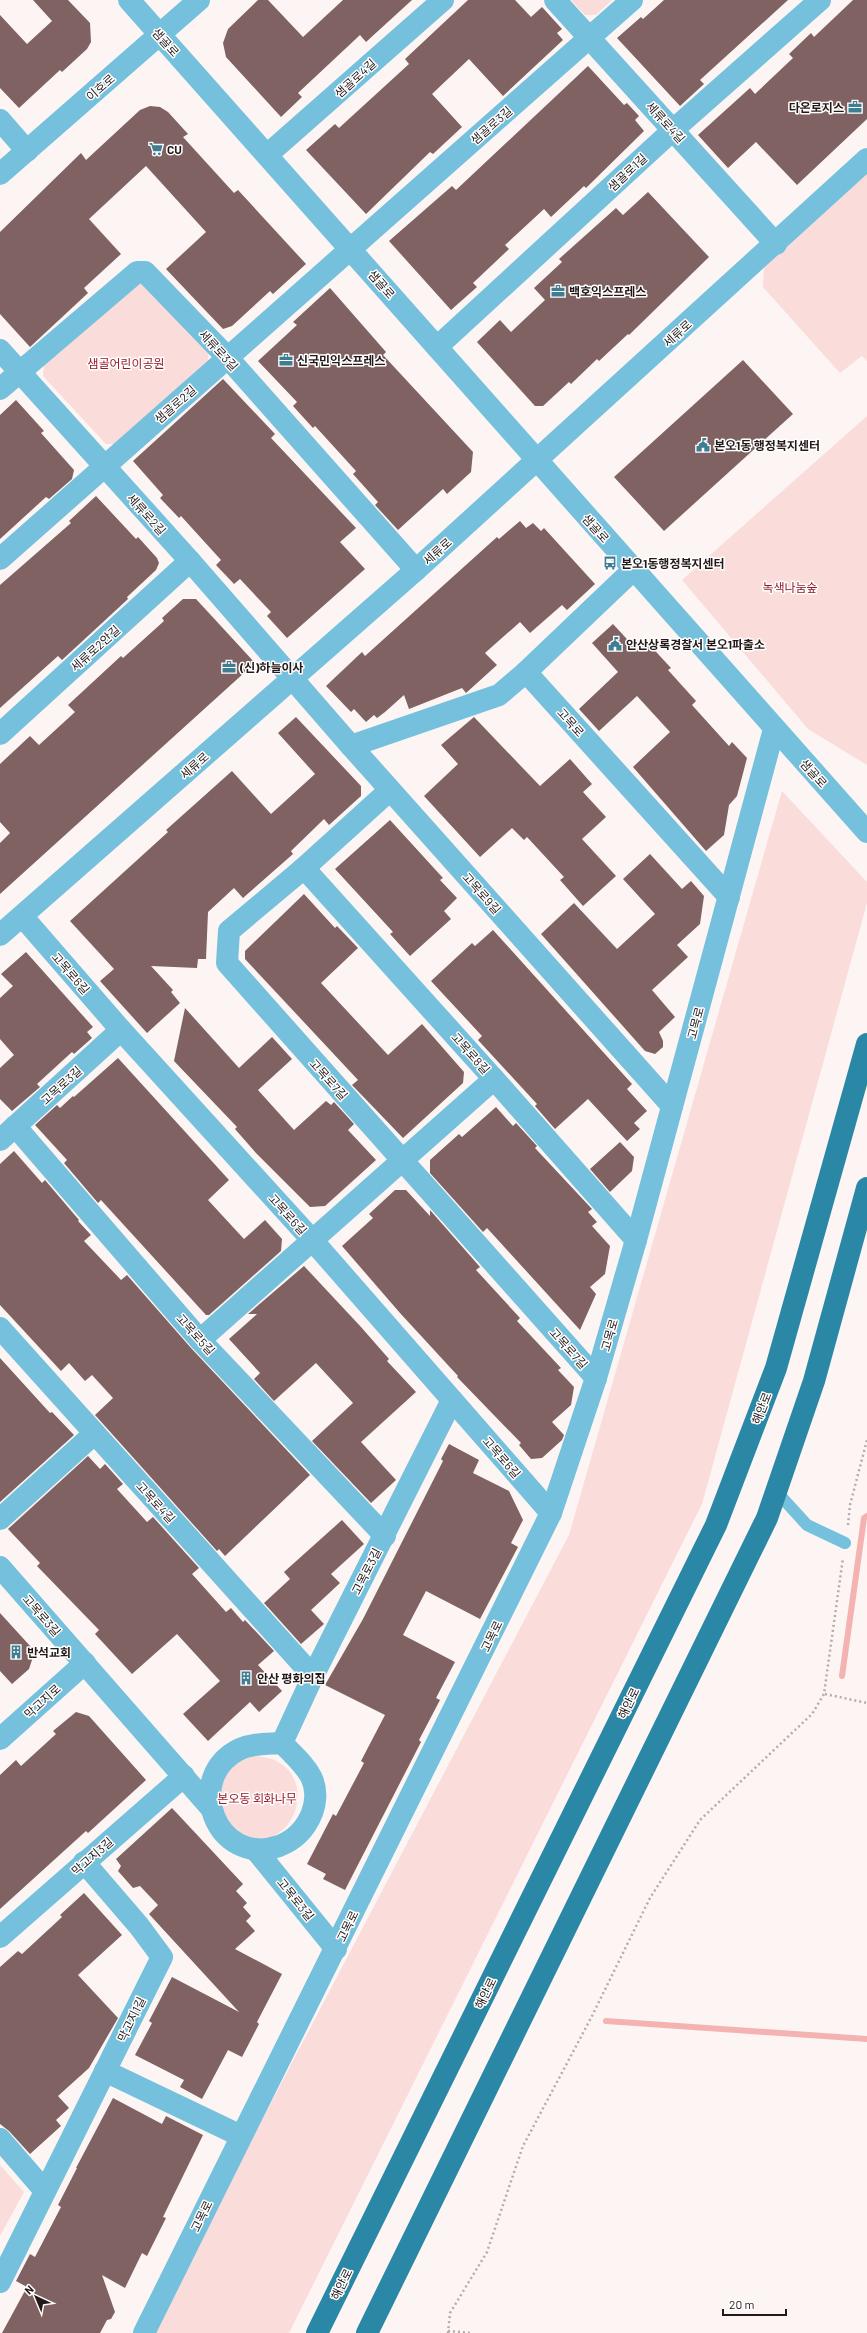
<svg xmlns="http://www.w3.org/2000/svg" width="867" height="2333" viewBox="0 0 867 2333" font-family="Barlow,'Noto Sans KR',sans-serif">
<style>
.green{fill:#fadcda}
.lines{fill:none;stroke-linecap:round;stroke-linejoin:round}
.stream{stroke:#f4b3b0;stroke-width:6}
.building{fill:#7f6261}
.path{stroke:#b4acab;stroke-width:2.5;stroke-dasharray:2 3;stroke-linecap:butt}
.service{stroke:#75c0dc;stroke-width:12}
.minor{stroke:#75c0dc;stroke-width:22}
.tertiary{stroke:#75c0dc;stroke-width:22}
.primary{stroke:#2a88a6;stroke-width:22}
.labels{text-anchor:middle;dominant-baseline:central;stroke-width:3;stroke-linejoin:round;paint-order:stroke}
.street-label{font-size:12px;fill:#241918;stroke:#fff}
.poi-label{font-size:12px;font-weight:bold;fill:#241918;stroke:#fff;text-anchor:start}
.park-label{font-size:12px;fill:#951926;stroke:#fff}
</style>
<rect width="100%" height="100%" fill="#fcf5f4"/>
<g class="green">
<path d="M 571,0 L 612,0 L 596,15 L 585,15 Z"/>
<path d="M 867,172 L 867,361 L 862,356 L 840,373 L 763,287 L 764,266 Z"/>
<path d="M 136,281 L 147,282 L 209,349 L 208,360 L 116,444 L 106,444 L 43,376 L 44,365 Z"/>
<path d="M 867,416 L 867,765 L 808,729 L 682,580 Z"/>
<path d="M 782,791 L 867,882 L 867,903 L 702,1504 L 289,2333 L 150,2333 L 569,1535 Z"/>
<path d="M 249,1756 C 326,1754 302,1857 243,1837 C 235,1834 228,1825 221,1820 C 217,1778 211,1778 249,1756 Z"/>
<path d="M 0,2165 L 24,2192 L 0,2236 Z"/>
</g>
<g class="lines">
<g class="stream">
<path d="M 842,1676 L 864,1518 L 867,1516"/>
<path d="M 606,2021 L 867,2039"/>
</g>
</g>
<g class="building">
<path d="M 33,0 L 68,0 L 90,23 L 91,42 L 87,49 L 62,72 L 60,70 L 19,108 L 0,88 L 0,15 L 27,44 L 52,21 Z"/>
<path d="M 258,0 L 268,0 L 303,37 L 343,0 L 412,0 L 366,42 L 360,35 L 298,93 L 302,97 L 281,117 L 226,57 L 223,43 L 228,29 Z"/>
<path d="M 468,0 L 515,0 L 531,17 L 542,7 L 562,29 L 557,33 L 563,40 L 503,96 L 469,59 L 432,94 L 462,127 L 433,154 L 430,152 L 366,214 L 306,150 L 335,124 L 339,128 L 409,64 L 405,59 Z"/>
<path d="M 664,0 L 788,0 L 700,80 L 704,84 L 680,106 L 617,38 L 641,17 L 643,19 Z"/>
<path d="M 853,0 L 867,0 L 867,119 L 797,185 L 756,142 L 728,168 L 698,135 L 750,88 L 755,94 L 793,58 L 789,54 L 811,33 L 814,37 Z"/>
<path d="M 588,66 L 624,105 L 627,103 L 639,116 L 635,120 L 644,131 L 586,188 L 584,186 L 551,217 L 544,209 L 505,245 L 509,249 L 473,283 L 477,287 L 451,310 L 389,241 L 452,186 L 456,190 Z"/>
<path d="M 150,106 L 160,107 L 168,112 L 188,134 L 183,137 L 234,193 L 238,190 L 306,264 L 273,294 L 270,291 L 232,326 L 223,329 L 166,269 L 206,232 L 146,166 L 89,219 L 121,254 L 84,288 L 88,293 L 30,347 L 0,314 L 0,232 L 81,153 L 86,160 L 140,110 Z"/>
<path d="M 648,192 L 709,257 L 629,335 L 628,334 L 599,361 L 597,359 L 571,384 L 569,382 L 543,406 L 535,406 L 477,342 L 500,320 L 511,332 L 545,300 L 534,288 L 562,262 L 559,259 L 616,208 L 623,215 Z"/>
<path d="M 330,288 L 386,352 L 383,355 L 473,452 L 471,472 L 447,494 L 443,489 L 398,530 L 375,505 L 378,502 L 353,474 L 356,471 L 315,426 L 313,428 L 293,406 L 297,402 L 258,361 L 297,325 L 293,322 Z"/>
<path d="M 743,360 L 793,414 L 664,531 L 614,477 Z"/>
<path d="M 223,379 L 275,434 L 271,438 L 356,528 L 340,542 L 365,569 L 287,638 L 267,616 L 271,612 L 240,579 L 234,584 L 216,565 L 221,560 L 181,516 L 179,518 L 160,498 L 163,495 L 133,461 Z"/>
<path d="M 16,400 L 44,431 L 41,433 L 74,470 L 72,479 L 49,499 L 46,497 L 0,539 L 0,415 Z"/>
<path d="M 96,496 L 136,539 L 138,537 L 157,558 L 159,563 L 156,570 L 127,597 L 128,599 L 62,660 L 58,656 L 0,708 L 0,585 L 71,523 L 69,521 Z"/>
<path d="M 520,521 L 526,528 L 533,523 L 541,531 L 544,528 L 595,584 L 567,610 L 562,605 L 530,633 L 520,622 L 485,653 L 497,665 L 466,693 L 462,688 L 409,709 L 404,695 L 385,712 L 377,718 L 374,715 L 366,722 L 354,709 L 351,712 L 326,686 L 362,652 L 365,656 L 497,537 L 499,539 Z"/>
<path d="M 183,599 L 196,599 L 255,663 L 0,894 L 0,843 L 10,833 L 0,822 L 0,764 L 30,736 L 39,745 L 75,712 L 68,705 L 121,656 L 123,658 L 164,621 L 162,618 Z"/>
<path d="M 613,624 L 637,650 L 646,641 L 671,668 L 668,670 L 696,701 L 692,705 L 729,746 L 732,742 L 747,758 L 737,796 L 729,805 L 724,835 L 706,851 L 633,767 L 670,732 L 637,696 L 599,731 L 579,709 L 618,672 L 592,643 Z"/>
<path d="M 296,717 L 361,786 L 361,796 L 329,825 L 324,819 L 291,851 L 293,854 L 243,898 L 234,888 L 208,912 L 206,959 L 198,959 L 197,968 L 151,966 L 173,990 L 171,992 L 180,1003 L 147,1033 L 100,981 L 114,969 L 70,921 L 168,832 L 166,830 L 232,771 L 271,814 L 315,774 L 278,733 Z"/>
<path d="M 474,717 L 540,786 L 570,759 L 592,784 L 583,792 L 606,817 L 582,839 L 616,876 L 583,906 L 560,880 L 564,877 L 527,837 L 524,840 L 512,828 L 480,857 L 424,796 L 458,764 L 441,745 Z"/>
<path d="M 390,820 L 443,878 L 440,880 L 457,898 L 444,911 L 451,919 L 410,956 L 390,934 L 393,932 L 335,869 Z"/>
<path d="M 650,854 L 682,889 L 691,881 L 704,896 L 700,924 L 677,945 L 688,957 L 652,990 L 675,1017 L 659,1032 L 663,1041 L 663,1047 L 655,1054 L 645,1051 L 541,934 L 574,903 L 617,949 L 655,914 L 623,879 Z"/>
<path d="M 304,894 L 335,928 L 337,926 L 358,948 L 321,983 L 388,1055 L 422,1024 L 464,1072 L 463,1083 L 403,1138 L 352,1085 L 358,1080 L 245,959 L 245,951 Z"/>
<path d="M 493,930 L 632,1084 L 627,1089 L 647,1111 L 634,1123 L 640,1129 L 627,1141 L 588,1099 L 555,1129 L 535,1106 L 537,1104 L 478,1040 L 482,1036 L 431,981 L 472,943 L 475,946 Z"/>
<path d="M 26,952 L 93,1027 L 87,1032 L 92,1038 L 74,1054 L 72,1052 L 37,1084 L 40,1087 L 12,1111 L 0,1099 L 0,1068 L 14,1055 L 0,1039 L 0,998 L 13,986 L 1,974 Z"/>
<path d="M 185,1008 L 239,1068 L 272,1037 L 292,1059 L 258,1090 L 294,1130 L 326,1101 L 331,1105 L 334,1102 L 354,1124 L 348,1130 L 376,1160 L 325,1206 L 310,1207 L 256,1153 L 235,1129 L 237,1127 L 174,1061 Z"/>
<path d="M 118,1058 L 229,1180 L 208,1200 L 244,1239 L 265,1220 L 282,1239 L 281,1251 L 209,1315 L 206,1315 L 101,1200 L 98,1203 L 64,1163 L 67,1160 L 35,1125 L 57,1105 L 60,1108 L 73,1096 L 74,1097 Z"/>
<path d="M 496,1107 L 513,1126 L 516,1123 L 537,1146 L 535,1148 L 592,1209 L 588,1212 L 597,1222 L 592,1226 L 610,1246 L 605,1274 L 590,1287 L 596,1294 L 580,1330 L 487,1228 L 483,1232 L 430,1173 L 430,1160 L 459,1134 L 462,1137 Z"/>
<path d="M 620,1142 L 634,1157 L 632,1171 L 610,1192 L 590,1169 Z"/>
<path d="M 14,1151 L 42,1183 L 45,1180 L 79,1220 L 78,1221 L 91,1235 L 84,1241 L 121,1280 L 127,1275 L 191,1348 L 310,1475 L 225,1556 L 219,1549 L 217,1551 L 95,1415 L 113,1398 L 92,1375 L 85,1381 L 69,1363 L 61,1371 L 0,1305 L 0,1164 Z"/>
<path d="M 395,1190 L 406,1190 L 430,1216 L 430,1210 L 480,1267 L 476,1270 L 520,1318 L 517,1321 L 561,1368 L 558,1370 L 574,1387 L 571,1405 L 552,1422 L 564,1435 L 562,1440 L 542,1458 L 531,1459 L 519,1445 L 521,1443 L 457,1377 L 458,1376 L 400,1313 L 342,1246 L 373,1218 L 369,1214 Z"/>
<path d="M 304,1266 L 361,1327 L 389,1359 L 387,1361 L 416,1392 L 361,1442 L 396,1480 L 371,1503 L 312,1441 L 353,1403 L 316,1363 L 274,1401 L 254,1379 L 260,1373 L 229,1339 L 257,1314 L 248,1314 Z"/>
<path d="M 0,1358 L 50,1413 L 52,1412 L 74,1435 L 0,1502 Z"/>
<path d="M 449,1444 L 479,1460 L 473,1473 L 509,1491 L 523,1520 L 511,1543 L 518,1547 L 480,1619 L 426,1591 L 403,1635 L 455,1662 L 436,1698 L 440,1700 L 419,1740 L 421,1742 L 345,1890 L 323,1879 L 326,1874 L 307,1864 L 333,1814 L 336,1816 L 364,1763 L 361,1761 L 385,1715 L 325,1685 L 363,1619 L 443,1461 L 441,1459 Z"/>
<path d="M 88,1456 L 100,1469 L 105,1464 L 123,1484 L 117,1489 L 147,1522 L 153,1517 L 199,1568 L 192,1574 L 226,1612 L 231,1608 L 243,1622 L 245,1620 L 274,1651 L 258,1665 L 282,1691 L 259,1712 L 250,1702 L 208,1741 L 183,1714 L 220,1681 L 177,1634 L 132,1674 L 95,1634 L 99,1630 L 37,1566 L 40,1563 L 8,1529 Z"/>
<path d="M 342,1520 L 364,1544 L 331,1574 L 340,1583 L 311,1610 L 324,1624 L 301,1644 L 264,1603 L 290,1579 L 284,1572 Z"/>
<path d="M 0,1613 L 31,1647 L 33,1657 L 29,1669 L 12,1684 L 0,1671 Z"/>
<path d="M 76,1712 L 89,1716 L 146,1780 L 88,1833 L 86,1831 L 0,1909 L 0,1775 L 16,1760 L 21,1766 L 56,1734 L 53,1731 Z"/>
<path d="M 172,1808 L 243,1884 L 236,1891 L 247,1903 L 243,1907 L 251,1916 L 246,1921 L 255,1931 L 235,1949 L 282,1974 L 257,2022 L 259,2024 L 242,2057 L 228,2050 L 202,2099 L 180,2087 L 184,2080 L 135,2055 L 152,2023 L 149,2021 L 172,1977 L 239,2012 L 149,1914 L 158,1905 L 140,1886 L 133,1888 L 118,1871 L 121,1866 L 116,1859 Z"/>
<path d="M 84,1893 L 122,1935 L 78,1975 L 118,2018 L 89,2068 L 58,2096 L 69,2108 L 56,2120 L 61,2126 L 30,2154 L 9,2131 L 0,2124 L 0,1967 L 18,1951 L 22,1954 L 62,1917 L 60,1915 Z"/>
<path d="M 113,2098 L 162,2124 L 166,2116 L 203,2135 L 163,2217 L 166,2218 L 147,2256 L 142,2253 L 125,2288 L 102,2275 L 115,2312 L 111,2319 L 107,2320 L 100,2333 L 2,2333 L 27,2287 L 16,2281 L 30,2254 L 35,2257 L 61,2207 L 58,2205 L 77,2168 L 76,2168 Z"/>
</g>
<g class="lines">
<g class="path">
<path d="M 848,1525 L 850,1505 L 867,1440"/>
<path d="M 825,1694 L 867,1703"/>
<path d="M 448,2331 L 471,2333"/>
<path d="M 448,2333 L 450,2313 L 487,2252 L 523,2146 L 591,2018 L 650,1898 L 700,1820 L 812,1714 L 824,1694 L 843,1558"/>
</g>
<path class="service" d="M 776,1491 L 807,1525 L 845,1543"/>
<g class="minor">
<path d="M 555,0 L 776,244"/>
<path d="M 0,120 L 27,151"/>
<path d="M 267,155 L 443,0"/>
<path d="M 437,347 L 673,130 L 820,0"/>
<path d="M 0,350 L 190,561 L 351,746 L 672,1106"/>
<path d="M 0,389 L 137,272 L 145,272 L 228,358 L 416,570"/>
<path d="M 0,559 L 632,0"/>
<path d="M 526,672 L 729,897"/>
<path d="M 0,734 L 190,561"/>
<path d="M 351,746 L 499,695 L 526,672 L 633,570"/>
<path d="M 390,790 L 304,868 L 229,931 L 227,963 L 596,1378"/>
<path d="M 304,868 L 494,1079 L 636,1240"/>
<path d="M 22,916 L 121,1030 L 313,1241 L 551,1513"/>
<path d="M 15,1126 L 200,1340 L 385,1536"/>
<path d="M 0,1140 L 121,1030"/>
<path d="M 0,1328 L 313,1676"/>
<path d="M 200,1340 L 494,1079"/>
<path d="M 0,1519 L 94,1434"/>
<path d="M 0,1567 L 211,1808"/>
<path d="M 0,1739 L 85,1663"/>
<path d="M 282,1743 L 313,1676 L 452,1400"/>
<path d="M 282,1743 C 302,1764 324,1779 312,1813 C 306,1828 295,1840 279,1846 C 216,1868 182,1777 240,1749 C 253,1743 268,1744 282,1743 Z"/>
<path d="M 255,1849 L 336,1949"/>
<path d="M 0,1937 L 184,1776"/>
<path d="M 105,2071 L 241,2136"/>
<path d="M 0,2139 L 45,2191"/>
<path d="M 0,2282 L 162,1957 L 139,1926 L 84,1862"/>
<path d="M 144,2333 L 551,1513 L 596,1378 L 636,1240 L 774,729"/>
</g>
<g class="tertiary">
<path d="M 129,0 L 867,832"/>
<path d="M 0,174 L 199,0"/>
<path d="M 0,935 L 416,570 L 867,159"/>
</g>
<g class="primary">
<path d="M 317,2333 L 716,1525 L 776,1368 L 867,1044"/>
<path d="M 367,2333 L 767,1518 L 814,1381 L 867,1188"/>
</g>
</g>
<defs>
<g id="office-bare" transform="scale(1.08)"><path d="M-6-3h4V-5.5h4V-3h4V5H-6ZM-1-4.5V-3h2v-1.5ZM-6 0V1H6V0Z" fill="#3f7d93" stroke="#fff" stroke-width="2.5" paint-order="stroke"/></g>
<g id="supermarket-bare" transform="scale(1.08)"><path d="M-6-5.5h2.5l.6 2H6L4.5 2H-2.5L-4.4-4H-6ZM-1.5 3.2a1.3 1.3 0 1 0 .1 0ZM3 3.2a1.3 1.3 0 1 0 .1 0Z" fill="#3f7d93" stroke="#fff" stroke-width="2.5" paint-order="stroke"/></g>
<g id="civic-bare" transform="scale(1.08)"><path d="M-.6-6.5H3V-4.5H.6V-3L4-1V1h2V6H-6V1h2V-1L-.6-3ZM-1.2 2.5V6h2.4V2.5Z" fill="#3f7d93" stroke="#fff" stroke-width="2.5" paint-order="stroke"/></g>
<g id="bus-bare" transform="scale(1.08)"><path d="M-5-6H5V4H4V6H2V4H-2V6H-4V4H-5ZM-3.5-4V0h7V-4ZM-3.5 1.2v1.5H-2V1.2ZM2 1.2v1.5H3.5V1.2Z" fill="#3f7d93" stroke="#fff" stroke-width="2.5" paint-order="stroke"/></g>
<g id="building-bare" transform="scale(1.08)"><path d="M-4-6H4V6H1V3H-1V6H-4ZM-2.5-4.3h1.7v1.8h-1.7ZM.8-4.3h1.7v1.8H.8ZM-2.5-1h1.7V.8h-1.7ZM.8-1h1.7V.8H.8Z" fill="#3f7d93" stroke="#fff" stroke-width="2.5" paint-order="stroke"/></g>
</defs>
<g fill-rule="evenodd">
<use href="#office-bare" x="855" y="107"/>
<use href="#supermarket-bare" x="156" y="149"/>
<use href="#office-bare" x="558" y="291"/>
<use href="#office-bare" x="286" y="360"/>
<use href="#civic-bare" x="703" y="445"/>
<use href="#bus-bare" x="610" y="563"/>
<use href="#civic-bare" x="615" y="644"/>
<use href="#office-bare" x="229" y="667"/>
<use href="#building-bare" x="16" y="1652"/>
<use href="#building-bare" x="246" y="1678"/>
</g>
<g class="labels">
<g class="street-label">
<text transform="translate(166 42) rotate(48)">샘골로</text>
<text transform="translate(355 78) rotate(-42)">샘골로4길</text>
<text transform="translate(100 87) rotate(-41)">이호로</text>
<text transform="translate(666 122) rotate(48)">세류로4길</text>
<text transform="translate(491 125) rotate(-41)">샘골로3길</text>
<text transform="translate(627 172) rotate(-43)">샘골로1길</text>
<text transform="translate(382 284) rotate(49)">샘골로</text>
<text transform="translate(677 333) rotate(-42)">세류로</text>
<text transform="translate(219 350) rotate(47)">세류로3길</text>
<text transform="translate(175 404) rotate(-41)">샘골로2길</text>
<text transform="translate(147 514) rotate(48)">세류로2길</text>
<text transform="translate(596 528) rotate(48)">샘골로</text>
<text transform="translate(437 551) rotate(-42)">세류로</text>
<text transform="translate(95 648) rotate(-42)">세류로2안길</text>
<text transform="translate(571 722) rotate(48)">고목로</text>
<text transform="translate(194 765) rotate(-41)">세류로</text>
<text transform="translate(814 773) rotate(48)">샘골로</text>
<text transform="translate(482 893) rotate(48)">고목로9길</text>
<text transform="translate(71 973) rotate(49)">고목로6길</text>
<text transform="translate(695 1023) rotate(-75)">고목로</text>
<text transform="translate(471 1053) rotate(48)">고목로8길</text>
<text transform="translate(329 1079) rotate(48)">고목로7길</text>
<text transform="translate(61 1085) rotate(-42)">고목로3길</text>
<text transform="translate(288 1214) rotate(48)">고목로6길</text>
<text transform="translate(196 1334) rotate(48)">고목로5길</text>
<text transform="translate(609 1335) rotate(-74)">고목로</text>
<text transform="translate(569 1348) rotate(48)">고목로7길</text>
<text transform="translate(761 1408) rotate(-69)">해안로</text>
<text transform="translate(502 1457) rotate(49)">고목로6길</text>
<text transform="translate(156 1502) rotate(48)">고목로4길</text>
<text transform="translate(366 1571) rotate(-63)">고목로3길</text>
<text transform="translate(42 1615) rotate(49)">고목로3길</text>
<text transform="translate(491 1636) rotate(-64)">고목로</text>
<text transform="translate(42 1701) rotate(-42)">막고지로</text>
<text transform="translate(628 1703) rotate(-64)">해안로</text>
<text transform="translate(92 1856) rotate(-41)">막고지3길</text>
<text transform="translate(296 1899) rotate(51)">고목로3길</text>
<text transform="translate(347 1926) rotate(-64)">고목로</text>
<text transform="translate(485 1993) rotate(-64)">해안로</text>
<text transform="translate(131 2019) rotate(-64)">막고지1길</text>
<text transform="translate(201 2216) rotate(-64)">고목로</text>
<text transform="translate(341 2284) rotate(-64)">해안로</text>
</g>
<g class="poi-label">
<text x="844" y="107" text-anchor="end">다온로지스</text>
<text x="167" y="149">CU</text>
<text x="569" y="291">백호익스프레스</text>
<text x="297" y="360">신국민익스프레스</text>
<text x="714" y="445">본오1동 행정복지센터</text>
<text x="621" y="563">본오1동행정복지센터</text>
<text x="626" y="644">안산상록경찰서 본오1파출소</text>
<text x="240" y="667">(신)하늘이사</text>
<text x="27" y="1652">반석교회</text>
<text x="257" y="1678">안산 평화의집</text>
</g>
<g class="park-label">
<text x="126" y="363">샘골어린이공원</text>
<text x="790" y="587">녹색나눔숲</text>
<text x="257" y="1798">본오동 회화나무</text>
</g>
</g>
<g transform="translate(36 2297) rotate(316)" stroke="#ffffff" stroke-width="3" paint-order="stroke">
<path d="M0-3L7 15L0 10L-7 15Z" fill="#241918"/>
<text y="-6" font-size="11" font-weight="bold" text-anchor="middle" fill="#241918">N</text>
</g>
<path d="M723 2309v6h63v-6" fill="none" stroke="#241918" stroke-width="2"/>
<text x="729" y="2309" font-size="12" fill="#241918" stroke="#ffffff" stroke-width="3" paint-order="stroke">20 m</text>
</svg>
